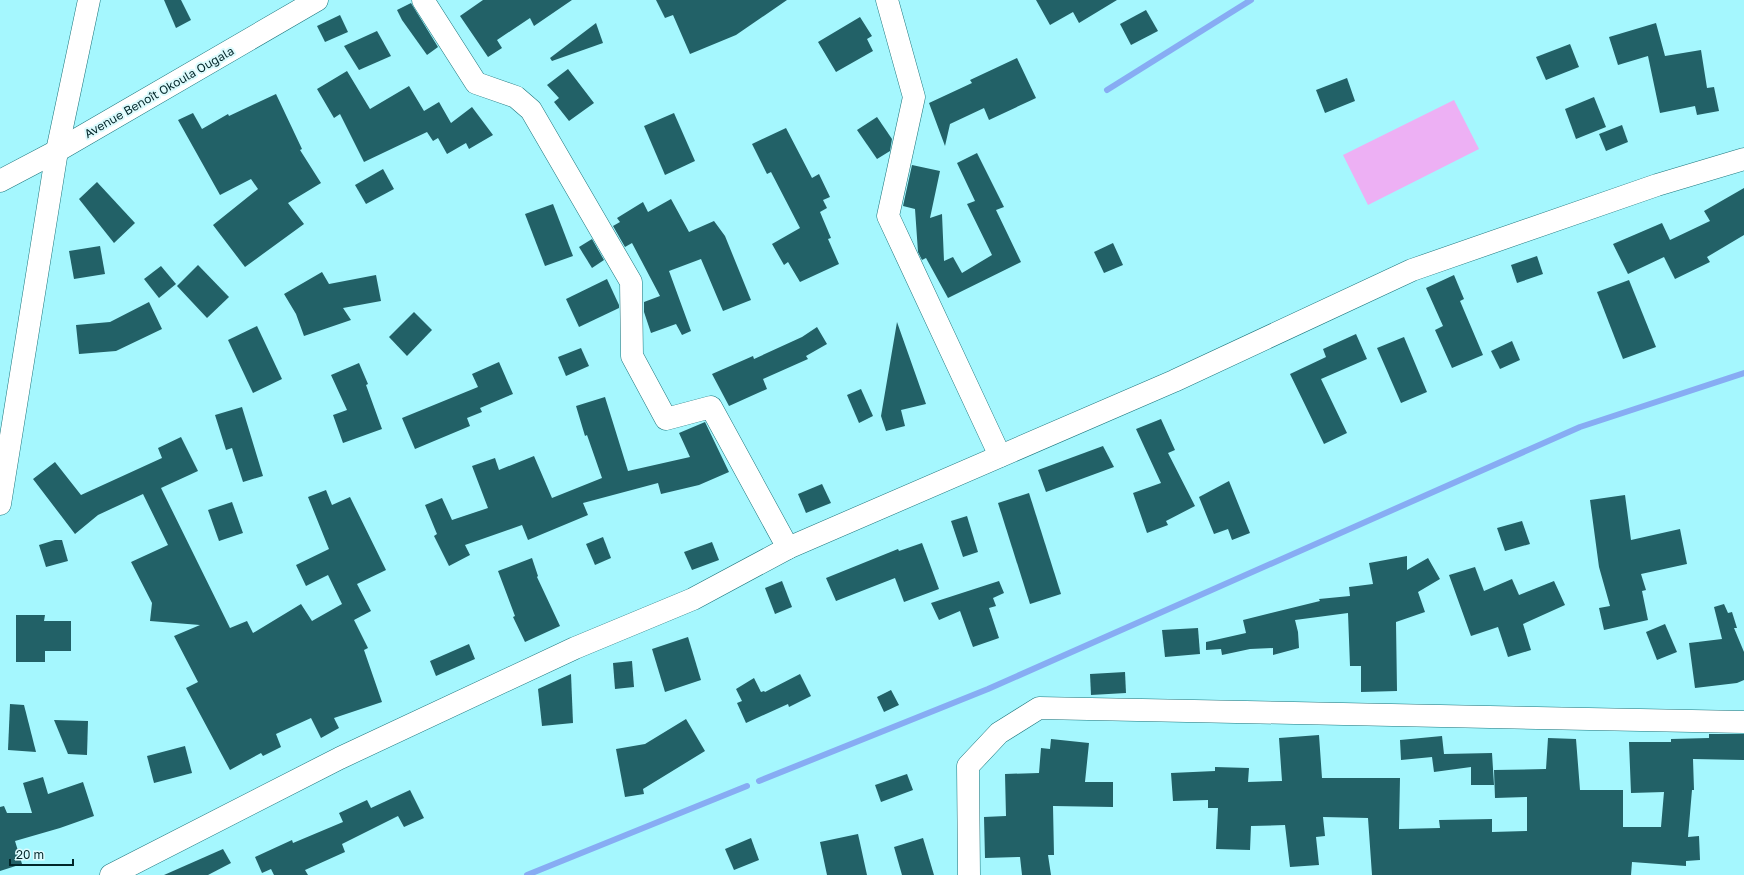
<svg xmlns="http://www.w3.org/2000/svg" width="1744" height="875" viewBox="0 0 1744 875" font-family="'Golos Text',sans-serif">
<style>
.green{fill:#edb0f4}
.lines{fill:none;stroke-linecap:round;stroke-linejoin:round}
.stream{stroke:#87acf3;stroke-width:6}
.building{fill:#226167}
.minor-casing{stroke:#1c757c;stroke-width:23}
.minor{stroke:#fff;stroke-width:22}
.labels{text-anchor:middle;dominant-baseline:central;stroke-width:4;stroke-linejoin:round;paint-order:stroke}
.street-label{font-size:12px;fill:#022629;stroke:#dcfbfd}
</style>
<rect width="100%" height="100%" fill="#a5f7fe"/>
<path class="green" d="M 1454,100 L 1479,149 L 1368,205 L 1343,155 Z"/>
<g class="lines">
<g class="stream">
<path d="M 1107,90 L 1251,0"/>
<path d="M 759,781 L 988,689 L 1580,427 L 1744,373"/>
<path d="M 527,875 L 747,786"/>
</g>
</g>
<g class="building">
<path d="M 164,0 L 181,0 L 191,20 L 176,28 Z"/>
<path d="M 483,0 L 572,0 L 534,26 L 530,18 L 497,40 L 502,48 L 488,57 L 460,16 Z"/>
<path d="M 656,0 L 787,0 L 736,35 L 690,54 L 673,15 L 665,18 Z"/>
<path d="M 1036,0 L 1117,0 L 1079,23 L 1073,12 L 1050,25 Z"/>
<path d="M 411,3 L 438,47 L 427,55 L 402,20 L 397,10 Z"/>
<path d="M 1146,10 L 1158,31 L 1131,45 L 1120,24 Z"/>
<path d="M 340,15 L 348,32 L 325,42 L 317,26 Z"/>
<path d="M 860,17 L 872,36 L 867,39 L 873,51 L 836,72 L 818,42 Z"/>
<path d="M 596,23 L 603,43 L 552,61 L 550,58 Z"/>
<path d="M 1656,23 L 1665,56 L 1701,50 L 1707,88 L 1714,87 L 1719,111 L 1697,115 L 1695,106 L 1660,113 L 1648,56 L 1618,65 L 1609,37 Z"/>
<path d="M 377,31 L 391,56 L 359,70 L 344,46 Z"/>
<path d="M 1570,44 L 1579,67 L 1546,80 L 1536,57 Z"/>
<path d="M 1017,58 L 1036,98 L 989,120 L 984,108 L 950,124 L 945,146 L 929,103 L 972,83 L 970,80 Z"/>
<path d="M 568,69 L 594,103 L 569,121 L 554,102 L 559,98 L 547,85 Z"/>
<path d="M 347,71 L 370,109 L 409,86 L 424,111 L 439,102 L 451,123 L 472,107 L 493,135 L 469,149 L 466,143 L 447,154 L 438,138 L 433,141 L 427,132 L 364,162 L 340,114 L 334,118 L 317,89 Z"/>
<path d="M 1347,78 L 1355,101 L 1325,113 L 1316,90 Z"/>
<path d="M 276,94 L 302,149 L 300,150 L 321,183 L 288,203 L 304,224 L 245,267 L 213,225 L 258,189 L 251,179 L 220,195 L 178,120 L 193,113 L 202,129 L 228,114 L 229,116 Z"/>
<path d="M 1594,97 L 1606,127 L 1576,139 L 1565,109 Z"/>
<path d="M 674,113 L 695,161 L 665,175 L 644,126 Z"/>
<path d="M 877,117 L 892,139 L 890,151 L 877,159 L 857,130 Z"/>
<path d="M 1622,125 L 1628,142 L 1606,151 L 1599,134 Z"/>
<path d="M 786,128 L 812,178 L 819,174 L 830,197 L 823,200 L 827,208 L 820,212 L 831,238 L 828,239 L 839,264 L 800,282 L 788,262 L 784,265 L 772,244 L 800,228 L 771,172 L 767,174 L 752,144 Z"/>
<path d="M 977,153 L 1004,207 L 996,210 L 1021,262 L 948,298 L 926,258 L 922,260 L 918,252 L 915,209 L 903,206 L 912,165 L 940,171 L 930,218 L 942,214 L 944,261 L 953,257 L 962,273 L 992,255 L 967,204 L 975,201 L 957,163 Z"/>
<path d="M 383,169 L 394,189 L 366,204 L 355,185 Z"/>
<path d="M 97,182 L 135,223 L 114,243 L 79,199 Z"/>
<path d="M 1744,188 L 1744,235 L 1707,257 L 1710,262 L 1675,279 L 1664,257 L 1628,274 L 1613,244 L 1662,223 L 1670,240 L 1710,221 L 1704,211 Z"/>
<path d="M 671,199 L 689,232 L 714,221 L 725,236 L 751,300 L 723,311 L 701,259 L 669,271 L 691,331 L 682,335 L 676,324 L 651,333 L 644,312 L 644,302 L 660,296 L 632,243 L 625,247 L 613,226 L 620,222 L 617,218 L 643,202 L 648,212 Z"/>
<path d="M 553,204 L 573,256 L 545,266 L 525,214 Z"/>
<path d="M 592,239 L 604,260 L 592,268 L 579,247 Z"/>
<path d="M 1113,243 L 1123,265 L 1104,273 L 1094,252 Z"/>
<path d="M 100,246 L 105,274 L 74,279 L 69,251 Z"/>
<path d="M 1537,256 L 1543,274 L 1517,283 L 1511,265 Z"/>
<path d="M 198,265 L 229,297 L 207,318 L 177,286 Z"/>
<path d="M 161,266 L 176,284 L 159,298 L 144,279 Z"/>
<path d="M 322,272 L 329,284 L 376,275 L 381,301 L 343,308 L 351,320 L 304,336 L 296,314 L 284,294 Z"/>
<path d="M 1454,275 L 1464,299 L 1460,301 L 1483,355 L 1452,368 L 1435,330 L 1443,326 L 1426,288 Z"/>
<path d="M 607,279 L 619,305 L 619,308 L 579,327 L 566,299 Z"/>
<path d="M 1629,280 L 1656,347 L 1623,359 L 1597,292 Z"/>
<path d="M 149,302 L 162,329 L 116,351 L 79,354 L 76,325 L 110,322 Z"/>
<path d="M 414,312 L 432,330 L 407,356 L 389,337 Z"/>
<path d="M 897,322 L 926,404 L 901,410 L 905,426 L 886,431 L 881,416 Z"/>
<path d="M 257,326 L 282,379 L 253,393 L 228,340 Z"/>
<path d="M 817,327 L 827,344 L 806,356 L 808,359 L 763,379 L 767,389 L 729,406 L 712,374 L 753,356 L 754,359 L 802,337 Z"/>
<path d="M 1356,334 L 1367,359 L 1321,379 L 1347,433 L 1324,444 L 1290,374 L 1326,357 L 1323,349 Z"/>
<path d="M 1404,337 L 1427,392 L 1401,403 L 1377,348 Z"/>
<path d="M 1512,341 L 1520,360 L 1500,369 L 1491,351 Z"/>
<path d="M 581,348 L 589,366 L 566,376 L 558,357 Z"/>
<path d="M 499,362 L 513,394 L 480,408 L 482,412 L 467,418 L 470,426 L 415,449 L 402,418 L 478,387 L 472,374 Z"/>
<path d="M 359,363 L 368,384 L 366,385 L 382,429 L 343,443 L 333,415 L 347,410 L 331,375 Z"/>
<path d="M 861,389 L 873,416 L 859,423 L 847,395 Z"/>
<path d="M 605,397 L 628,471 L 690,457 L 679,433 L 705,422 L 729,472 L 699,485 L 661,494 L 658,483 L 583,503 L 588,515 L 528,540 L 522,525 L 465,545 L 470,555 L 449,566 L 434,536 L 437,534 L 425,505 L 442,498 L 452,520 L 488,508 L 472,466 L 495,458 L 499,470 L 534,456 L 552,498 L 602,478 L 587,435 L 585,436 L 576,406 Z"/>
<path d="M 242,407 L 263,476 L 243,482 L 232,448 L 226,450 L 215,415 Z"/>
<path d="M 1161,419 L 1175,450 L 1168,453 L 1195,506 L 1166,521 L 1168,525 L 1147,533 L 1133,493 L 1161,483 L 1136,429 Z"/>
<path d="M 181,437 L 198,471 L 161,488 L 230,628 L 247,621 L 253,633 L 301,604 L 312,621 L 342,604 L 328,575 L 306,586 L 296,565 L 329,549 L 308,497 L 326,490 L 332,505 L 350,497 L 386,570 L 357,584 L 371,611 L 354,620 L 368,648 L 364,650 L 382,702 L 334,718 L 339,728 L 321,738 L 311,718 L 276,734 L 281,747 L 263,756 L 261,753 L 230,770 L 186,688 L 198,682 L 174,636 L 200,625 L 150,621 L 152,603 L 131,562 L 168,545 L 143,494 L 98,515 L 75,534 L 33,479 L 55,462 L 81,495 L 162,458 L 158,448 Z"/>
<path d="M 1103,446 L 1114,467 L 1046,492 L 1038,470 Z"/>
<path d="M 1229,481 L 1250,533 L 1232,540 L 1228,529 L 1214,534 L 1199,497 Z"/>
<path d="M 822,484 L 831,503 L 806,513 L 798,494 Z"/>
<path d="M 1029,493 L 1061,594 L 1030,604 L 998,503 Z"/>
<path d="M 1625,495 L 1631,540 L 1680,529 L 1687,564 L 1641,574 L 1646,590 L 1642,591 L 1648,620 L 1604,630 L 1599,608 L 1610,606 L 1599,567 L 1590,500 Z"/>
<path d="M 232,502 L 243,533 L 219,541 L 208,510 Z"/>
<path d="M 967,516 L 978,552 L 963,557 L 951,521 Z"/>
<path d="M 1522,521 L 1530,544 L 1505,551 L 1497,528 Z"/>
<path d="M 603,537 L 611,558 L 595,565 L 586,544 Z"/>
<path d="M 55,540 L 62,540 L 68,561 L 46,567 L 39,545 Z"/>
<path d="M 712,542 L 719,560 L 692,570 L 684,552 Z"/>
<path d="M 922,543 L 939,589 L 904,602 L 895,578 L 836,601 L 826,578 L 898,549 L 899,551 Z"/>
<path d="M 1407,556 L 1407,570 L 1428,558 L 1440,579 L 1418,592 L 1425,612 L 1396,622 L 1397,691 L 1361,692 L 1361,666 L 1350,666 L 1348,613 L 1295,620 L 1298,632 L 1299,648 L 1273,655 L 1273,648 L 1250,649 L 1222,655 L 1221,649 L 1206,650 L 1206,642 L 1246,633 L 1243,620 L 1320,601 L 1319,599 L 1350,596 L 1349,587 L 1373,584 L 1369,563 Z"/>
<path d="M 532,558 L 538,576 L 537,577 L 560,626 L 525,642 L 513,617 L 515,616 L 498,571 Z"/>
<path d="M 1475,567 L 1484,591 L 1512,579 L 1519,595 L 1554,581 L 1565,605 L 1523,624 L 1531,650 L 1508,657 L 1498,627 L 1471,636 L 1449,575 Z"/>
<path d="M 782,581 L 792,607 L 775,614 L 765,588 Z"/>
<path d="M 999,581 L 1004,593 L 993,598 L 996,606 L 989,608 L 999,638 L 973,647 L 960,611 L 939,620 L 931,603 Z"/>
<path d="M 1724,604 L 1728,613 L 1732,612 L 1737,628 L 1734,628 L 1744,652 L 1744,680 L 1737,683 L 1695,688 L 1689,643 L 1722,639 L 1714,607 Z"/>
<path d="M 16,615 L 45,615 L 44,621 L 71,621 L 71,651 L 45,651 L 45,662 L 16,662 Z"/>
<path d="M 1665,624 L 1677,652 L 1657,660 L 1646,632 Z"/>
<path d="M 1198,628 L 1200,654 L 1165,657 L 1162,630 Z"/>
<path d="M 688,637 L 701,680 L 665,692 L 652,649 Z"/>
<path d="M 469,644 L 475,659 L 436,676 L 430,661 Z"/>
<path d="M 632,661 L 634,687 L 615,689 L 613,663 Z"/>
<path d="M 1125,672 L 1126,693 L 1091,695 L 1090,674 Z"/>
<path d="M 571,674 L 573,723 L 542,726 L 538,689 Z"/>
<path d="M 800,674 L 811,696 L 789,707 L 788,704 L 746,723 L 737,703 L 742,701 L 736,689 L 754,678 L 761,692 L 764,691 L 765,692 Z"/>
<path d="M 891,690 L 899,705 L 884,712 L 877,697 Z"/>
<path d="M 10,704 L 24,705 L 36,752 L 8,750 Z"/>
<path d="M 686,719 L 705,751 L 643,789 L 644,794 L 625,797 L 616,749 L 645,744 Z"/>
<path d="M 54,720 L 88,721 L 87,755 L 68,754 Z"/>
<path d="M 1709,734 L 1744,734 L 1744,760 L 1693,759 L 1694,790 L 1692,790 L 1688,837 L 1699,836 L 1700,860 L 1686,861 L 1686,866 L 1632,862 L 1631,875 L 1372,875 L 1368,818 L 1323,817 L 1325,836 L 1316,837 L 1319,865 L 1290,867 L 1285,825 L 1251,826 L 1250,850 L 1216,849 L 1218,808 L 1208,808 L 1208,800 L 1173,801 L 1171,773 L 1215,771 L 1215,767 L 1249,768 L 1248,782 L 1282,781 L 1279,738 L 1319,735 L 1322,778 L 1400,778 L 1399,829 L 1440,828 L 1439,820 L 1492,819 L 1492,832 L 1527,831 L 1527,797 L 1495,798 L 1494,770 L 1546,769 L 1548,738 L 1576,739 L 1580,790 L 1623,790 L 1623,827 L 1661,827 L 1664,792 L 1631,793 L 1629,742 L 1671,742 L 1671,739 L 1709,738 Z"/>
<path d="M 1442,736 L 1444,754 L 1492,753 L 1494,785 L 1471,785 L 1471,767 L 1434,772 L 1432,757 L 1401,760 L 1400,740 Z"/>
<path d="M 1051,739 L 1089,743 L 1085,782 L 1113,782 L 1113,807 L 1053,806 L 1054,855 L 1048,855 L 1051,875 L 1022,875 L 1020,857 L 985,858 L 984,817 L 1006,816 L 1005,774 L 1039,773 L 1041,748 L 1050,749 Z"/>
<path d="M 185,746 L 192,773 L 154,783 L 147,756 Z"/>
<path d="M 907,774 L 913,790 L 881,802 L 875,785 Z"/>
<path d="M 43,777 L 48,794 L 83,782 L 94,816 L 60,828 L 15,841 L 22,864 L 0,871 L 0,807 L 4,806 L 7,813 L 32,813 L 23,783 Z"/>
<path d="M 410,790 L 424,818 L 404,827 L 398,816 L 342,844 L 345,852 L 305,870 L 308,875 L 274,875 L 271,869 L 262,873 L 255,857 L 292,840 L 293,843 L 343,822 L 339,813 L 367,800 L 371,808 Z"/>
<path d="M 858,834 L 867,875 L 827,875 L 820,842 Z"/>
<path d="M 751,838 L 759,860 L 734,870 L 725,849 Z"/>
<path d="M 923,838 L 934,875 L 902,875 L 894,847 Z"/>
<path d="M 223,849 L 231,863 L 208,875 L 164,875 Z"/>
</g>
<g class="lines">
<g class="minor-casing">
<g id="minor">
<path d="M 423,0 L 476,83 L 516,97 L 531,110 L 631,282 L 632,356 L 666,419 L 711,407 L 788,548"/>
<path d="M 887,0 L 914,97 L 888,216 L 1000,456"/>
<path d="M 0,181 L 57,151 L 317,0"/>
<path d="M 0,504 L 57,151 L 89,0"/>
<path d="M 111,875 L 340,758 L 575,648 L 693,599 L 788,548 L 1174,381 L 1412,270 L 1657,185 L 1744,159"/>
<path d="M 969,875 L 968,766 L 999,733 L 1039,708 L 1744,722"/>
</g>
</g>
<use href="#minor" class="minor"/>
</g>
<g class="labels">
<g class="street-label">
<text transform="translate(159 92) rotate(-30)">Avenue Benoît Okoula Ougala</text>
</g>
</g>
<path d="M10 859v6h63v-6" fill="none" stroke="#022629" stroke-width="2"/>
<text x="16" y="859" font-size="12" fill="#022629" stroke="#dcfbfd" stroke-width="3" paint-order="stroke">20 m</text>
</svg>
